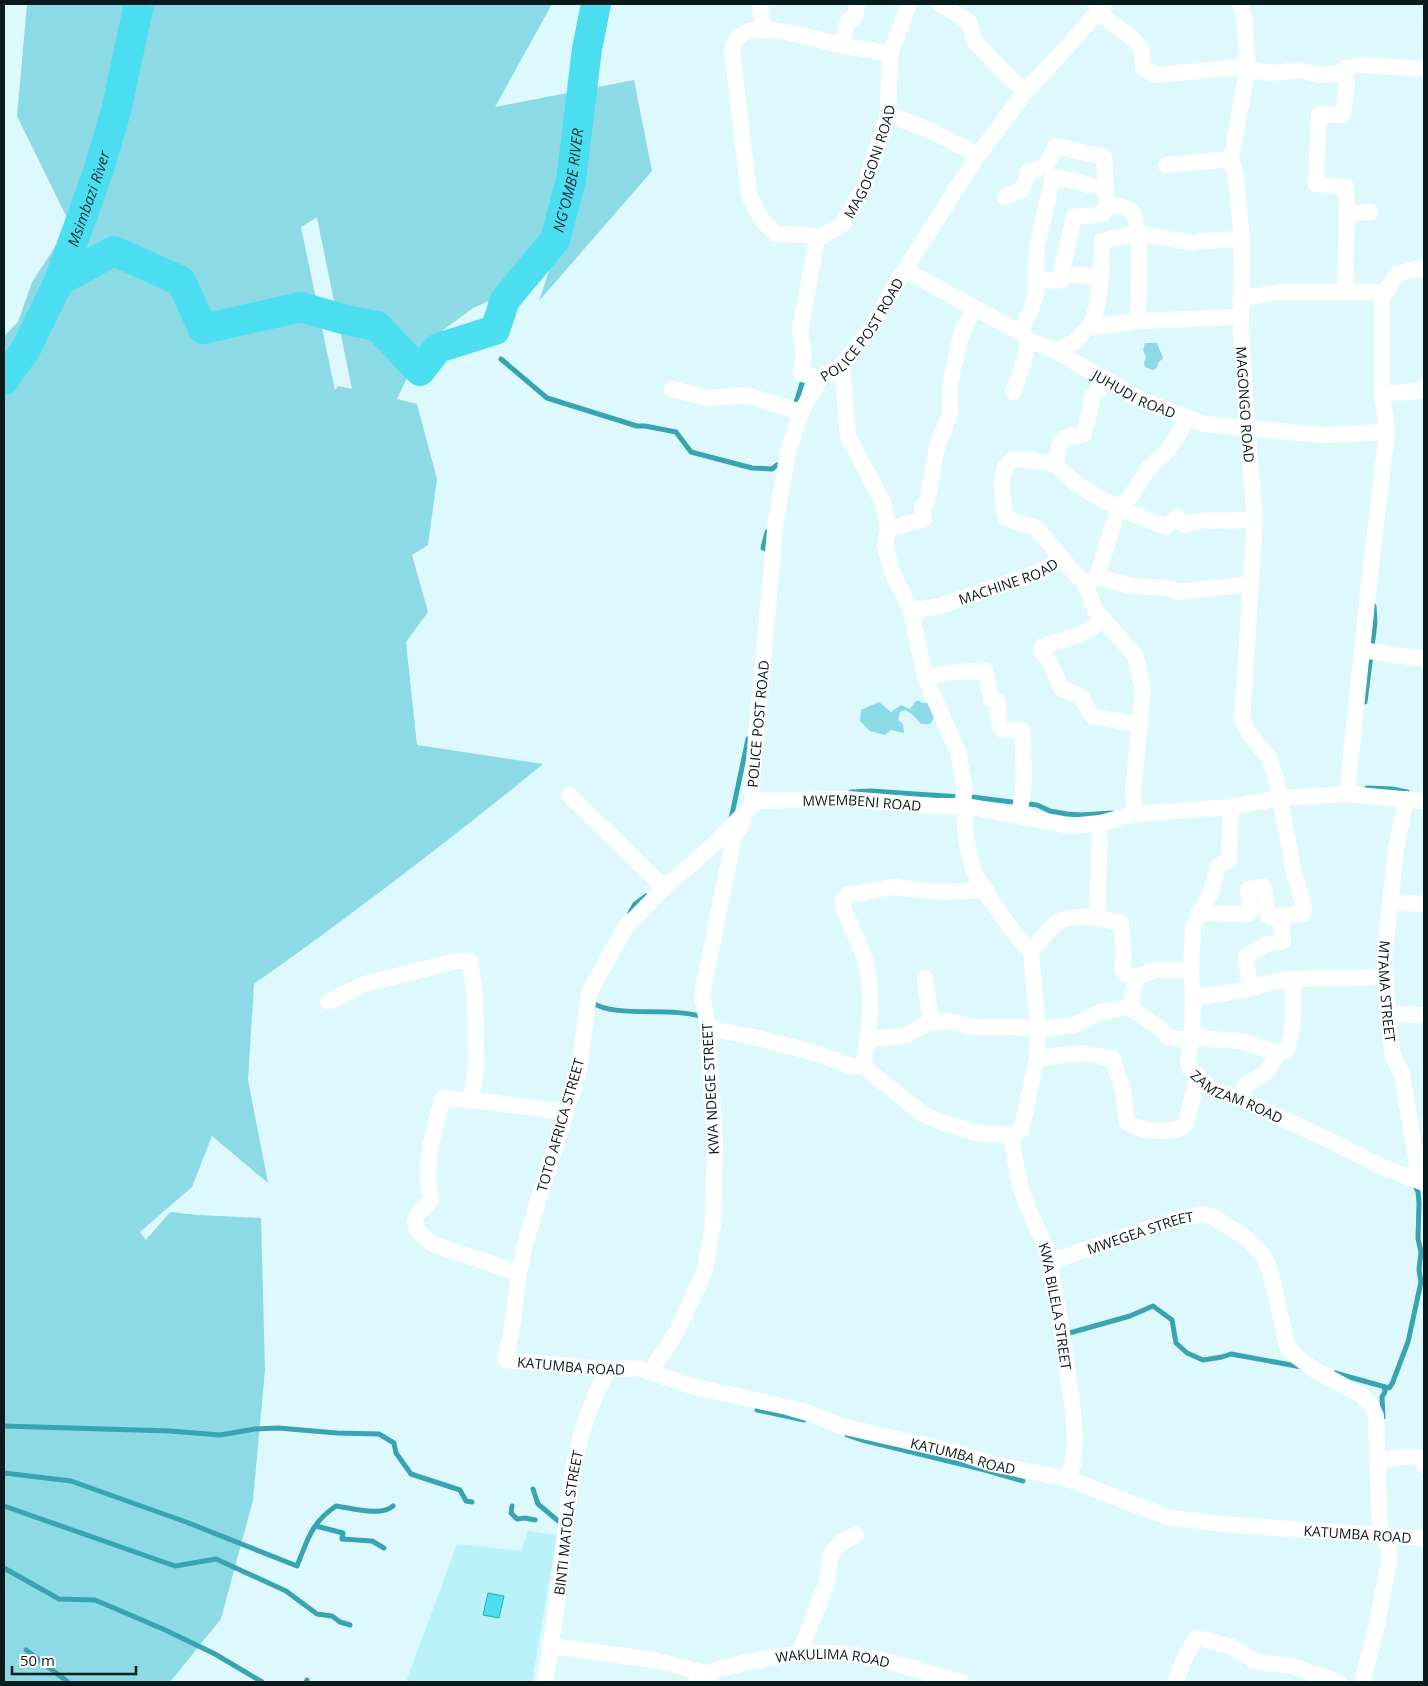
<svg xmlns="http://www.w3.org/2000/svg" width="1428" height="1686" viewBox="0 0 1428 1686" font-family="'Open Sans',sans-serif">
<style>
.built{fill:#baf2fa}
.green{fill:#8cdae5;fill-rule:evenodd}
.water{fill:#4bdef0;stroke:#38a4b1}
.lines{fill:none;stroke-linecap:round;stroke-linejoin:round}
.stream{stroke:#38a4b1;stroke-width:5}
.river{stroke:#4bdef0;stroke-width:30}
.minor{stroke:#fff;stroke-width:16}
.labels{text-anchor:middle;dominant-baseline:central;stroke-width:5;stroke-linejoin:round;paint-order:stroke}
.street-label{font-size:14px;fill:#0a1b1e;stroke:#fff}
.water-label{font-size:15px;font-style:italic;fill:#183033;stroke:#fff}
</style>
<rect width="100%" height="100%" fill="#def9fd"/>
<path class="built" d="M 528,1531 L 557,1535 L 532,1682 L 406,1682 L 457,1544 L 521,1551 Z"/>
<g class="green">
<path d="M 27,4 L 552,4 L 495,107 L 634,80 L 652,171 L 539,301 L 555,252 L 533,282 L 473,308 L 423,345 L 397,399 L 417,404 L 437,479 L 428,545 L 412,555 L 428,612 L 406,642 L 417,745 L 543,764 C 449,841 353,914 254,984 L 248,1080 L 268,1183 L 212,1136 L 192,1187 L 140,1232 L 146,1240 L 170,1212 L 198,1215 L 261,1218 L 265,1370 L 253,1500 L 221,1619 L 170,1682 L 4,1682 L 4,336 L 18,322 L 32,282 L 53,250 L 69,222 L 17,116 ZM 316,218 L 317,218 L 352,389 L 338,386 L 335,390 L 301,227 Z"/>
<path d="M 1145,343 L 1157,343 L 1163,358 L 1158,363 L 1157,368 L 1153,370 L 1145,367 L 1144,363 L 1146,357 L 1143,350 Z"/>
<path d="M 916,701 L 920,701 L 922,703 L 930,703 L 935,708 L 934,718 L 930,724 L 921,724 L 913,715 L 905,710 L 900,712 L 898,720 L 903,724 L 904,733 L 891,730 L 885,735 L 870,731 L 860,721 L 861,710 L 879,702 L 891,712 L 901,705 L 910,709 Z"/>
</g>
<path class="water" d="M 488,1593 L 504,1596 L 499,1618 L 483,1615 Z"/>
<g class="lines">
<g class="stream">
<path d="M 501,359 L 547,398 L 637,426 L 645,426 L 676,432 L 691,452 L 752,468 L 772,469 L 777,465"/>
<path d="M 795,406 L 803,380"/>
<path d="M 767,532 L 763,548 L 770,551"/>
<path d="M 1365,702 L 1375,623 L 1374,606"/>
<path d="M 1367,788 L 1392,789 L 1407,792"/>
<path d="M 851,792 L 871,791 L 960,797"/>
<path d="M 972,797 L 1037,805 L 1050,811 L 1067,814 L 1081,815 L 1112,813"/>
<path d="M 731,819 L 748,739"/>
<path d="M 630,913 L 635,904 L 646,896"/>
<path d="M 591,1002 C 616,1019 671,1006 703,1017"/>
<path d="M 1066,1334 L 1130,1316 L 1153,1306 L 1172,1320 L 1176,1343 L 1187,1353 L 1203,1360 L 1222,1357 L 1231,1354 L 1302,1367"/>
<path d="M 1335,1373 L 1389,1388 L 1392,1384 L 1408,1342 L 1421,1282 L 1419,1270 L 1421,1252 L 1418,1239 L 1419,1203 L 1418,1192 L 1414,1183"/>
<path d="M 757,1410 L 804,1420"/>
<path d="M 1383,1417 L 1382,1397 L 1385,1392 L 1384,1387"/>
<path d="M 4,1426 L 170,1431 L 220,1435 L 255,1429 L 278,1428 L 337,1433 L 379,1434 L 394,1443 L 396,1453 L 411,1474 L 460,1490 L 466,1501 L 472,1502"/>
<path d="M 847,1435 L 862,1440 L 985,1470 L 1023,1481"/>
<path d="M 4,1473 L 71,1481 L 186,1522 L 297,1566 C 308,1539 311,1523 336,1506 C 351,1508 382,1517 393,1506"/>
<path d="M 533,1489 L 538,1504 L 563,1525"/>
<path d="M 4,1506 L 175,1566 L 216,1559 L 286,1591 L 317,1614 L 332,1616 L 340,1622 L 350,1625"/>
<path d="M 512,1506 L 511,1513 L 517,1519 L 525,1518 L 535,1520"/>
<path d="M 314,1528 L 316,1526 L 343,1533 L 342,1539 L 372,1541 L 384,1548"/>
<path d="M 4,1568 L 59,1599 L 95,1600 L 163,1629 L 215,1654 L 262,1682"/>
<path d="M 26,1650 L 68,1682"/>
<path d="M 306,1682 L 307,1680"/>
</g>
<g class="river">
<path id="s1" d="M 59,281 L 114,251 L 181,281 L 203,329 L 301,307 L 346,320 L 377,326 L 420,371 L 438,348 L 495,330 L 505,300 L 555,240 L 571,180 L 587,49 L 596,4"/>
<path id="s2" d="M 4,380 L 27,347 L 59,281 L 98,172 L 116,111 L 139,4"/>
</g>
<g class="minor">
<path d="M 760,4 L 764,30"/>
<path d="M 940,4 L 969,22 L 974,41 L 1013,81 L 1026,91"/>
<path d="M 1096,4 L 1104,17 L 1132,38 L 1142,50 L 1143,68 L 1157,75 L 1248,66 L 1254,71 L 1276,73 L 1298,70 L 1320,75 L 1344,73 L 1344,68 L 1360,65 L 1424,69"/>
<path id="s3" d="M 1240,4 L 1244,17 L 1248,66 L 1231,159 L 1236,177 L 1242,239 L 1241,329 L 1247,428 L 1255,520 L 1242,719 L 1249,733 L 1269,758 L 1276,778 L 1294,873 L 1304,906 L 1303,914 L 1280,916"/>
<path d="M 842,46 L 848,21 L 855,17 L 857,4"/>
<path d="M 1344,73 L 1347,84 L 1343,115 L 1319,114 L 1316,184 L 1346,187 L 1347,214"/>
<path d="M 888,114 L 935,133 L 978,155"/>
<path d="M 1166,165 L 1231,159"/>
<path d="M 1005,197 L 1022,190 L 1029,171 C 1047,169 1049,161 1055,146 L 1104,157 L 1107,205 C 1114,206 1125,206 1130,210 C 1144,220 1138,302 1138,321 L 1240,317"/>
<path d="M 817,239 L 811,235 L 776,234 L 762,220 L 749,195 L 732,50 C 734,45 735,40 739,36 C 759,19 818,41 841,45 C 858,49 874,49 890,55"/>
<path id="s4" d="M 906,271 L 1021,333 L 1028,340 L 1056,351 L 1141,400 L 1204,424 L 1323,435 L 1387,432"/>
<path d="M 1061,274 L 1074,217 L 1103,214 L 1107,205"/>
<path d="M 1035,277 L 1056,282 L 1061,280 L 1061,274 L 1101,277"/>
<path d="M 1345,291 L 1347,214 L 1370,212"/>
<path d="M 1240,298 L 1282,292 L 1386,292 L 1397,274 L 1416,269 L 1424,269"/>
<path d="M 1091,324 C 1102,298 1101,268 1102,241 L 1139,233 L 1193,243 L 1203,241 L 1242,239"/>
<path d="M 1021,333 L 1031,309 L 1037,290 L 1035,277 L 1037,246 L 1053,177 C 1073,177 1086,188 1105,187"/>
<path d="M 1056,351 L 1075,342 L 1091,324 L 1095,327 L 1138,321"/>
<path id="s5" d="M 820,378 L 801,374 L 804,354 L 800,331 L 817,239 L 843,224 L 864,187 L 888,114 L 890,55 L 909,4"/>
<path d="M 672,389 L 706,398 L 746,395 L 801,412"/>
<path d="M 1013,392 L 1025,358 L 1028,340"/>
<path d="M 1382,394 L 1420,391 L 1424,389"/>
<path d="M 1056,465 C 1057,456 1057,441 1067,437 C 1072,435 1078,437 1084,434 L 1093,396 L 1098,392 L 1102,377"/>
<path d="M 888,529 L 924,519 L 922,507 L 927,502 L 937,447 L 950,414 L 950,384 L 962,332 L 974,308"/>
<path d="M 1097,577 L 1132,586 L 1169,588 L 1177,592 L 1251,584"/>
<path d="M 1085,584 L 1097,577 L 1118,509 L 1131,496 L 1148,469 L 1168,450 L 1180,432 L 1186,418"/>
<path id="s6" d="M 911,611 L 936,607 L 1040,572 L 1061,558"/>
<path d="M 1104,620 L 1080,635 L 1043,646 L 1041,650 L 1050,663 L 1061,688 L 1081,697 L 1092,716 L 1140,725"/>
<path d="M 1362,650 L 1424,659"/>
<path d="M 925,678 L 954,672 L 985,671 L 991,699 L 998,702 L 999,726 L 1003,730 L 1022,730 C 1023,759 1027,788 1018,815"/>
<path d="M 1347,794 L 1370,574 L 1387,432 L 1382,394 L 1382,293"/>
<path d="M 569,795 L 656,880 L 665,887"/>
<path id="s7" d="M 1406,799 L 1396,849 L 1384,959 L 1388,1014 L 1393,1056 L 1402,1075 L 1420,1181"/>
<path id="s8" d="M 756,801 L 709,849 L 665,887 L 625,928 L 589,993 L 579,1070 L 526,1240 L 519,1273 L 512,1329 L 505,1360 L 593,1368 L 640,1369 L 695,1387 L 787,1407 L 811,1414 L 841,1426 L 959,1453 L 992,1464 L 1068,1479 L 1170,1518 L 1234,1525 L 1424,1538"/>
<path id="s9" d="M 756,801 L 751,793 L 776,520 L 788,452 L 801,412 L 820,378 L 842,365 L 871,328 L 897,282 L 978,155 L 1026,91 L 1078,35 L 1104,4"/>
<path id="s10" d="M 756,801 L 848,799 L 931,806 L 967,806 L 1070,826 L 1100,823 L 1135,814 L 1231,807 L 1279,798 L 1347,794 L 1424,801"/>
<path d="M 1135,814 L 1133,791 L 1143,689 L 1135,655 L 1095,610 L 1085,584 L 1061,558 L 1047,540 L 1036,528 L 1006,518 C 1003,502 995,462 1017,459 C 1027,458 1045,463 1056,465 C 1081,494 1130,513 1166,527 L 1177,517 L 1184,525 L 1198,521 L 1255,520"/>
<path d="M 1391,902 L 1424,904"/>
<path d="M 1199,913 L 1247,914 L 1250,912 L 1248,889 L 1264,887 L 1267,914 L 1271,917 L 1280,916 L 1283,941 L 1264,945 L 1246,957 L 1250,989"/>
<path d="M 1097,918 L 1100,823"/>
<path d="M 1031,951 C 1039,942 1046,932 1055,924 C 1071,911 1103,919 1121,923 L 1124,953 L 1122,970 L 1125,974 L 1136,977 L 1136,982 L 1129,1007"/>
<path d="M 1136,977 L 1155,970 L 1191,970"/>
<path id="s11" d="M 1386,977 L 1293,979 L 1271,982 L 1250,989 L 1193,998 L 1192,1034 L 1188,1061 L 1190,1069 L 1209,1086 L 1216,1091 L 1241,1099 L 1333,1142 L 1380,1166 L 1424,1183"/>
<path d="M 925,978 L 931,1023"/>
<path d="M 1193,998 L 1191,970 L 1193,928 L 1199,913 L 1210,895 L 1218,866 L 1229,860 L 1231,807"/>
<path d="M 328,1002 L 365,984 L 457,961 L 470,961 L 475,996 L 476,1069 L 471,1100"/>
<path d="M 1388,1014 L 1424,1015"/>
<path d="M 708,1028 L 754,1037 L 812,1052 L 851,1066 L 863,1066 L 923,1114 L 941,1122 L 977,1133 L 1011,1135 L 1021,1131 L 1037,1058 L 1038,1029 L 1031,951 C 1014,935 979,887 972,865 C 969,855 965,834 965,823 C 965,813 968,808 963,798 L 965,791 L 958,752 L 925,678 L 911,611 L 891,569 L 885,545 L 888,529 L 883,502 L 848,437 L 842,365"/>
<path d="M 1192,1034 L 1208,1039 L 1241,1041 L 1251,1045 L 1278,1052"/>
<path d="M 868,1039 L 905,1036 L 926,1024 L 936,1022 L 950,1021 L 971,1027 L 1053,1028 L 1077,1024 L 1101,1012 L 1129,1007 L 1161,1029 L 1168,1037 L 1191,1041"/>
<path d="M 1037,1058 L 1084,1053 L 1113,1059 L 1123,1091 L 1127,1122 C 1139,1131 1176,1136 1186,1123 L 1198,1075"/>
<path d="M 863,1066 C 870,1030 875,988 863,954 C 857,938 849,922 843,907 L 842,901 L 848,895 L 894,887 L 939,892 L 986,890"/>
<path d="M 1241,1099 L 1245,1085 C 1264,1075 1270,1072 1278,1052 L 1286,1051 C 1296,1029 1292,1003 1293,979"/>
<path id="s12" d="M 1011,1135 L 1018,1177 L 1025,1201 L 1046,1248 L 1061,1325 L 1073,1412 L 1075,1438 L 1073,1464 L 1066,1479"/>
<path id="s13" d="M 1049,1262 L 1179,1218 L 1203,1214 L 1213,1217 L 1248,1239 L 1265,1258 L 1272,1278 L 1287,1346 L 1297,1357 L 1315,1370 L 1363,1396 L 1372,1407 L 1376,1416 L 1380,1535 L 1388,1545 L 1389,1561 L 1376,1629 L 1362,1682"/>
<path d="M 519,1273 L 435,1245 C 426,1240 410,1228 417,1216 C 420,1210 427,1205 431,1200 C 430,1192 428,1184 428,1176 C 427,1151 436,1123 443,1098 L 471,1100 L 566,1112"/>
<path d="M 650,1372 L 676,1333 L 705,1270 L 713,1224 L 715,1144 L 708,1028 L 702,995 L 734,836 L 743,822"/>
<path d="M 1377,1462 C 1391,1458 1409,1454 1423,1459 L 1424,1466"/>
<path d="M 550,1646 L 654,1660 L 706,1673"/>
<path d="M 799,1654 L 827,1582 L 830,1556 L 840,1543 L 856,1535"/>
<path id="s14" d="M 545,1682 C 551,1639 559,1597 563,1553 C 570,1484 574,1432 608,1369"/>
<path id="s15" d="M 696,1682 C 710,1669 726,1668 744,1663 C 778,1655 812,1651 846,1654 C 885,1658 923,1672 961,1682"/>
<path d="M 1175,1682 L 1187,1653 L 1196,1638 L 1200,1638 L 1232,1647 L 1254,1661 L 1291,1666 L 1338,1682"/>
</g>
</g>
<g class="labels">
<g class="street-label">
<text stroke="none"><textPath href="#s5" startOffset="255">MAGOGONI ROAD</textPath></text>
<text stroke="none"><textPath href="#s9" startOffset="499">POLICE POST ROAD</textPath></text>
<text stroke="none"><textPath href="#s4" startOffset="260">JUHUDI ROAD</textPath></text>
<text stroke="none"><textPath href="#s3" startOffset="404">MAGONGO ROAD</textPath></text>
<text stroke="none"><textPath href="#s6" startOffset="102">MACHINE ROAD</textPath></text>
<text stroke="none"><textPath href="#s9" startOffset="79">POLICE POST ROAD</textPath></text>
<text stroke="none"><textPath href="#s10" startOffset="106">MWEMBENI ROAD</textPath></text>
<text stroke="none"><textPath href="#s7" startOffset="194">MTAMA STREET</textPath></text>
<text transform="translate(710 1089) rotate(-93)">KWA NDEGE STREET</text>
<text stroke="none"><textPath href="#s11" startOffset="322">ZAMZAM ROAD</textPath></text>
<text transform="translate(560 1125) rotate(-74)">TOTO AFRICA STREET</text>
<text stroke="none"><textPath href="#s13" startOffset="96">MWEGEA STREET</textPath></text>
<text stroke="none"><textPath href="#s12" startOffset="178">KWA BILELA STREET</textPath></text>
<text stroke="none"><textPath href="#s8" startOffset="701">KATUMBA ROAD</textPath></text>
<text stroke="none"><textPath href="#s8" startOffset="1105">KATUMBA ROAD</textPath></text>
<text stroke="none"><textPath href="#s14" startOffset="161">BINTI MATOLA STREET</textPath></text>
<text stroke="none"><textPath href="#s8" startOffset="1510">KATUMBA ROAD</textPath></text>
<text stroke="none"><textPath href="#s15" startOffset="142">WAKULIMA ROAD</textPath></text>
</g>
<g class="water-label">
<text stroke="none"><textPath href="#s1" startOffset="690">NG'OMBE RIVER</textPath></text>
<text stroke="none"><textPath href="#s2" startOffset="201">Msimbazi River</textPath></text>
</g>
</g>
<rect width="1428" height="1686" fill="none" stroke="#0a1b1e" stroke-width="10"/>
<path d="M12 1666v8h124v-8" fill="none" stroke="#0a1b1e" stroke-width="2.5"/>
<text x="20" y="1666" font-size="15" fill="#0a1b1e" stroke="#ffffff" stroke-width="4" paint-order="stroke">50 m</text>
</svg>
